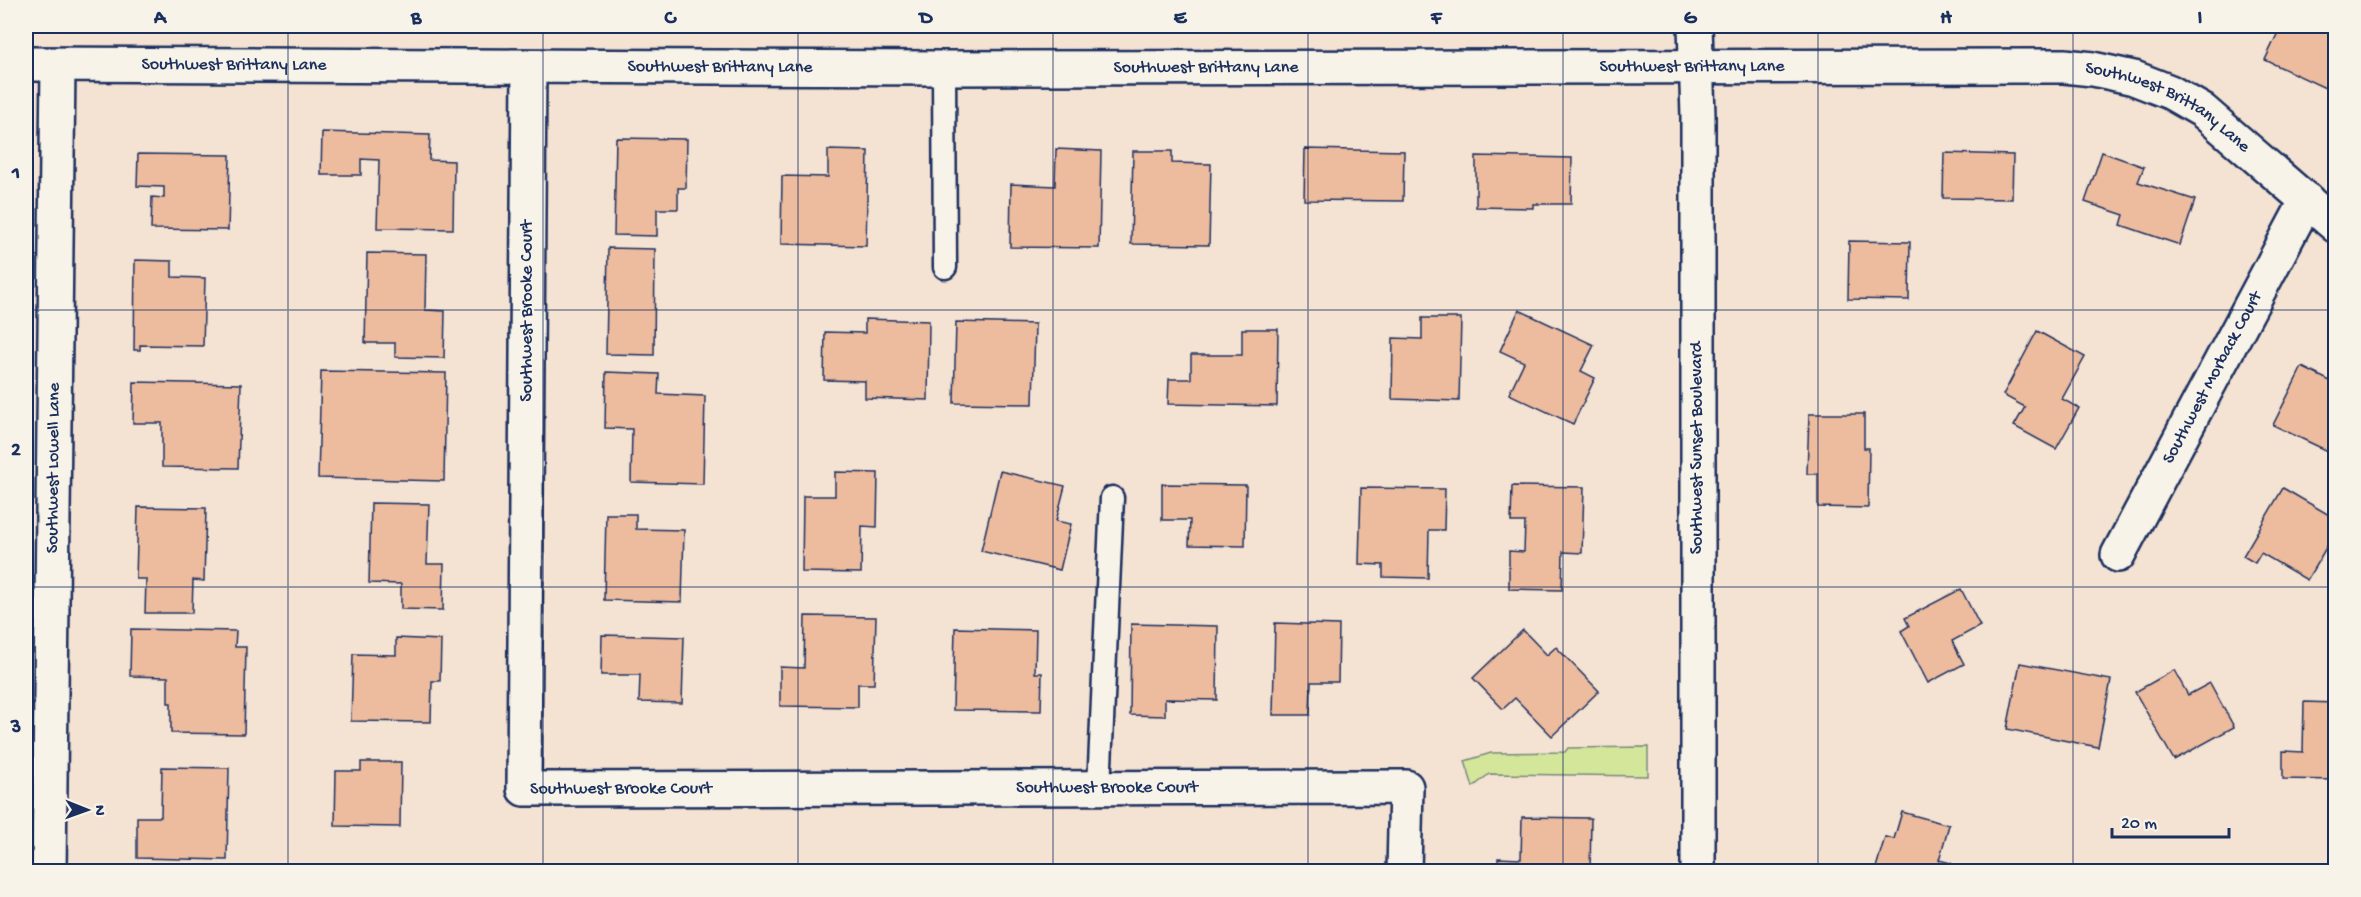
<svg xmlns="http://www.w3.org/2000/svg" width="2361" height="897" viewBox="0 0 2361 897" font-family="'Gochi Hand',sans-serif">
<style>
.green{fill:#d4e69a;stroke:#788a7c;stroke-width:1.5}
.building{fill:#edbb9e;stroke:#1b2f5e;stroke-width:1.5}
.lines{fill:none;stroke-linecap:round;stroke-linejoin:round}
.lane-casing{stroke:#1b2f5e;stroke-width:27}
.street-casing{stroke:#1b2f5e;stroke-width:38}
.secondary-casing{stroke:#1b2f5e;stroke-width:38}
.lane{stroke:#f7f3e8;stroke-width:22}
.street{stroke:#f7f3e8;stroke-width:33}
.secondary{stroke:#f7f3e8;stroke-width:33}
.grid{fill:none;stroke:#1b2f5e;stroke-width:1.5;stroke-opacity:0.55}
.labels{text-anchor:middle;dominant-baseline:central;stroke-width:4.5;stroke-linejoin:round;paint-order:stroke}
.street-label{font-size:18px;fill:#1b2f5e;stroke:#f7f3e8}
.neatline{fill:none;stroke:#1b2f5e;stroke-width:2}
.grid-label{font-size:20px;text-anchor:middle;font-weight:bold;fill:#1b2f5e}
</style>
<rect width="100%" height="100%" fill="#f4e2d2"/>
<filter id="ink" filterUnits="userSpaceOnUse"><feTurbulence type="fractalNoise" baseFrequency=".0167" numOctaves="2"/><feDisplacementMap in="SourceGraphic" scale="12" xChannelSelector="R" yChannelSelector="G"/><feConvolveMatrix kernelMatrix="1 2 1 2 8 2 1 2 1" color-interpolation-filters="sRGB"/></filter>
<g filter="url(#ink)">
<path class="green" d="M 1648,747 L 1648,776 L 1489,774 L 1473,787 L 1465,761 L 1491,753 L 1565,752 L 1568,748 Z"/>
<g class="building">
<path d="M 2281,26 L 2329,26 L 2336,29 L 2336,93 L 2265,60 Z"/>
<path d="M 322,132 L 430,135 L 429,160 L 454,161 L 453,229 L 377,228 L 379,160 L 361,159 L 361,175 L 321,175 Z"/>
<path d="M 616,138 L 687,139 L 686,188 L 678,188 L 678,209 L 657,209 L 657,236 L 614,235 Z"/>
<path d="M 1056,149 L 1101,151 L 1099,248 L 1010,247 L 1011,184 L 1055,186 Z"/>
<path d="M 1305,149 L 1404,151 L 1403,201 L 1304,200 Z"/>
<path d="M 828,150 L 868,151 L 866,246 L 781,244 L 782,176 L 828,177 Z"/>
<path d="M 1133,151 L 1172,151 L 1172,163 L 1211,164 L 1209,245 L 1131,244 Z"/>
<path d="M 2102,152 L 2144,167 L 2138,182 L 2195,200 L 2180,245 L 2121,225 L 2124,215 L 2085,202 Z"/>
<path d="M 1944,153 L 2013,155 L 2012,199 L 1943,198 Z"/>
<path d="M 138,154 L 230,155 L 228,230 L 151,229 L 152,197 L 164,198 L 164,187 L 137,186 Z"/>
<path d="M 1476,156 L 1572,158 L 1571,204 L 1533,204 L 1533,208 L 1476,207 Z"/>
<path d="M 1849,241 L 1910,242 L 1909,300 L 1848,299 Z"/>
<path d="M 608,248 L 655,249 L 654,355 L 606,354 Z"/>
<path d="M 367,253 L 426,254 L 425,310 L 445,311 L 444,358 L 395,357 L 395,343 L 365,343 Z"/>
<path d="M 135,260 L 172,261 L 172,277 L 205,278 L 203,346 L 140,345 L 140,350 L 134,350 Z"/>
<path d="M 1519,310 L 1594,345 L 1581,371 L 1595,378 L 1573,424 L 1509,394 L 1524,362 L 1500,351 Z"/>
<path d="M 1422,318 L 1461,318 L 1459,401 L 1392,399 L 1393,338 L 1422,339 Z"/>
<path d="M 865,319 L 929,321 L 928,400 L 865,398 L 865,381 L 824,380 L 825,332 L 865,333 Z"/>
<path d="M 956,322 L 1035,324 L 1033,404 L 954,403 Z"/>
<path d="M 1242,329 L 1278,329 L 1277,406 L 1168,404 L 1169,379 L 1191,379 L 1191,355 L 1242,355 Z"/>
<path d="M 2037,331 L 2085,357 L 2062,399 L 2079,408 L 2056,449 L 2014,426 L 2025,407 L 2003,395 Z"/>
<path d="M 2302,367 L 2336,384 L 2336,455 L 2273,425 Z"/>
<path d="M 321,371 L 446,373 L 444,481 L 318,478 Z"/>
<path d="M 606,372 L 659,374 L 658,394 L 705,396 L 703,484 L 631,482 L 632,429 L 605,428 Z"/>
<path d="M 134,382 L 241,384 L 238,468 L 162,467 L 162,423 L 133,423 Z"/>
<path d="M 1809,414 L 1864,414 L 1864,448 L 1869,448 L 1868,508 L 1818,507 L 1818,474 L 1807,474 Z"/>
<path d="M 1000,471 L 1065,486 L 1056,521 L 1071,524 L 1060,570 L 981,551 Z"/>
<path d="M 835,472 L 878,473 L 877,527 L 862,526 L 861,573 L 802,572 L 803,496 L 835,496 Z"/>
<path d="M 1162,484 L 1246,485 L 1245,546 L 1189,545 L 1190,520 L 1162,520 Z"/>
<path d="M 1512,486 L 1584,487 L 1582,553 L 1563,552 L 1562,590 L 1509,589 L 1509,551 L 1524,552 L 1525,522 L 1511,522 Z"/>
<path d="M 1361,488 L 1445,489 L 1444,530 L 1429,530 L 1428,578 L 1383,577 L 1383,565 L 1359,564 Z"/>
<path d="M 2283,488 L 2336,519 L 2336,531 L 2307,580 L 2261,553 L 2255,563 L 2243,556 Z"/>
<path d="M 371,503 L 429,504 L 427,564 L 444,564 L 443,610 L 401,609 L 401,584 L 369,583 Z"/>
<path d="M 138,507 L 206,508 L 204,581 L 193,580 L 192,613 L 145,613 L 146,579 L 136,579 Z"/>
<path d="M 606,514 L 636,514 L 636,529 L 684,530 L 682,602 L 604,600 Z"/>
<path d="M 1961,589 L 1980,626 L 1952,641 L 1964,664 L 1928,683 L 1901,631 L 1909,626 L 1905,618 Z"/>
<path d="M 805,616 L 876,617 L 874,684 L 858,684 L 858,707 L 780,706 L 780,667 L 804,668 Z"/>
<path d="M 1275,623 L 1339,625 L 1338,682 L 1311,682 L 1310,715 L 1273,715 Z"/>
<path d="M 1131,624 L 1218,626 L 1217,700 L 1165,699 L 1165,716 L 1130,715 Z"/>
<path d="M 955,628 L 1036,630 L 1035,673 L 1042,673 L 1041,711 L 953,710 Z"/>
<path d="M 131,629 L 236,631 L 235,647 L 246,647 L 244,734 L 171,733 L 171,703 L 168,703 L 168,677 L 130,676 Z"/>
<path d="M 1523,630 L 1547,655 L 1556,647 L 1599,691 L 1552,736 L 1515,698 L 1503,709 L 1473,678 Z"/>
<path d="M 602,635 L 684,637 L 682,703 L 639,702 L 640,675 L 601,675 Z"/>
<path d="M 396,638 L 441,640 L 440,681 L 432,681 L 431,722 L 351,721 L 353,654 L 396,655 Z"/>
<path d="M 2020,663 L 2111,680 L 2098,747 L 2007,729 Z"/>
<path d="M 2174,670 L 2188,695 L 2210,683 L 2234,727 L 2174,760 L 2135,692 Z"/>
<path d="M 2304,702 L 2336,703 L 2336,780 L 2283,779 L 2283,751 L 2303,752 Z"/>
<path d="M 361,762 L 401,762 L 400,827 L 335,826 L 336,771 L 361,771 Z"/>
<path d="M 162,767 L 229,768 L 227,860 L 137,858 L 137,817 L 161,817 Z"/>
<path d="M 1902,812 L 1949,825 L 1939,860 L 1951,863 L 1949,872 L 1875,871 L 1885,837 L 1894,839 Z"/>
<path d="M 1522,817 L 1591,818 L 1590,872 L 1498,872 L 1498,858 L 1521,859 Z"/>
</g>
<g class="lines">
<g class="lane-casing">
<g id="lane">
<path d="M 944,68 L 945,267"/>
<path d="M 1099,788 L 1112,498"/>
</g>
</g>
<g class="street-casing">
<g id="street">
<path id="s1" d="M 26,64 L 944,68 L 2064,66 L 2093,69 L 2134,78 L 2170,92 L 2203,111 L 2336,226"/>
<path id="s2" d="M 529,67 L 524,789 L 1406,787 L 1404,872"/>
<path id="s3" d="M 2118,555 L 2307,200"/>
<path id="s4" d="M 49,872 L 58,65"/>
</g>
</g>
<g class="secondary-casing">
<path id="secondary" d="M 1695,26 L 1698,116 L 1698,872"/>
</g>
<use href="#lane" class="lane"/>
<use href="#street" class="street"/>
<use href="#secondary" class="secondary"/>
</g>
</g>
<path class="grid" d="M 288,26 L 288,872M 543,26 L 543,872M 798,26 L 798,872M 1053,26 L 1053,872M 1308,26 L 1308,872M 1563,26 L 1563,872M 1818,26 L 1818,872M 2073,26 L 2073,872M 26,310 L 2336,310M 26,587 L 2336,587"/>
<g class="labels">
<g class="street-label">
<text stroke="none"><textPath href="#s1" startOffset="208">Southwest Brittany Lane</textPath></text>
<text stroke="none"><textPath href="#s1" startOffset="694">Southwest Brittany Lane</textPath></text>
<text stroke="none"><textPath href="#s1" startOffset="1180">Southwest Brittany Lane</textPath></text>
<text stroke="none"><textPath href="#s1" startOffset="1666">Southwest Brittany Lane</textPath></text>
<text stroke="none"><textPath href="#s1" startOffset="2152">Southwest Brittany Lane</textPath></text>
<text transform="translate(527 311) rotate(-90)">Southwest Brooke Court</text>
<text stroke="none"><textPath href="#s3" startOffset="201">Southwest Morback Court</textPath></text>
<text transform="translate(1697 448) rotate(-90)">Southwest Sunset Boulevard</text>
<text stroke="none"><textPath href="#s4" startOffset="404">Southwest Lowell Lane</textPath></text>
<text stroke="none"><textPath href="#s2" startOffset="819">Southwest Brooke Court</textPath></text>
<text stroke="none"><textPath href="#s2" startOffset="1305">Southwest Brooke Court</textPath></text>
</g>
</g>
<rect width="2361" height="897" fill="none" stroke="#f7f3e8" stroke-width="66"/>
<g transform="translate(87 810) rotate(91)" stroke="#f7f3e8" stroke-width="4.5" paint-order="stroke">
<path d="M0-4.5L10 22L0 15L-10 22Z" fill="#1b2f5e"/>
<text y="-9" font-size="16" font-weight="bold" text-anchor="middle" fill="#1b2f5e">N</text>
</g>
<path d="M2112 828v9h117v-9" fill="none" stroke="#1b2f5e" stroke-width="3"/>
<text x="2121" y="828" font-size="18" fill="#1b2f5e" stroke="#f7f3e8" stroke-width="4.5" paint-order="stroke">20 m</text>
<rect x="33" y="33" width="2295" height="831" class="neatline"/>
<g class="grid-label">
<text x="160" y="23">A</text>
<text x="416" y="23">B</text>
<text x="670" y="23">C</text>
<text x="926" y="23">D</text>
<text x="1180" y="23">E</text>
<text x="1436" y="23">F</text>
<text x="1690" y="23">G</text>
<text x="1946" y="23">H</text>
<text x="2200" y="23">I</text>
<text x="16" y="178">1</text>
<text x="16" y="455">2</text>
<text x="16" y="732">3</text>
</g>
</svg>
